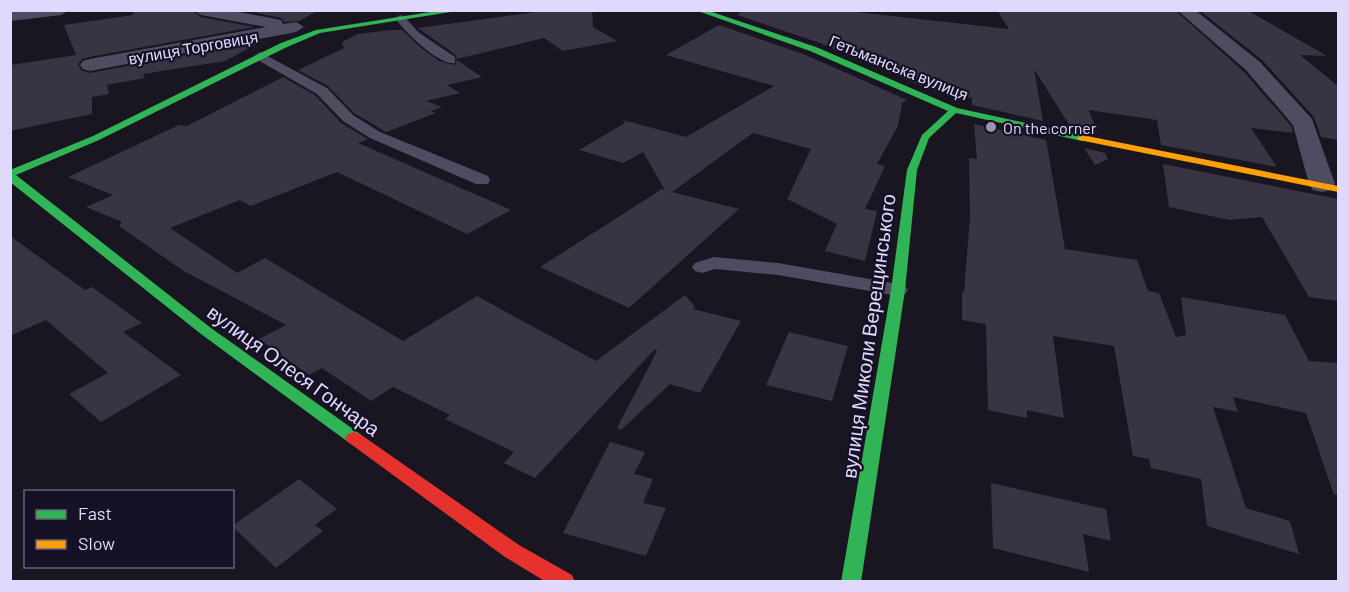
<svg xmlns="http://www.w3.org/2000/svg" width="1349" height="592" viewBox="0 0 1349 592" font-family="Barlow,sans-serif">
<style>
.building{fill:#383443}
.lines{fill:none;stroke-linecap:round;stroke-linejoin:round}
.lane{fill:#4f4c61;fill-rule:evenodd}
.street{fill:#4f4c61;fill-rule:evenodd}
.fast{fill:#30b455;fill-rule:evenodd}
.slow{fill:#ff9f0a;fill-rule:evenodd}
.jam{fill:#e5322d;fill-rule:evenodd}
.poi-dot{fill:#9a94b0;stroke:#171126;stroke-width:2}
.labels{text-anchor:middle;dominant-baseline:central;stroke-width:4.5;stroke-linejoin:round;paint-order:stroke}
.far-street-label{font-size:16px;fill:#e0d8fd;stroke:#171126}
.far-poi-label{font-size:16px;fill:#e0d8fd;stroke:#171126;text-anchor:start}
.street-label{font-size:20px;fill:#e0d8fd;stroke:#171126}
</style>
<rect width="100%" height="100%" fill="#191621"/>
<g class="building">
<path d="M 134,10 L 191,10 L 201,17 L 254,27 L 89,57 L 82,59 L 78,64 L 81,70 L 90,73 L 262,41 L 225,61 L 143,74 L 145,78 L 107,85 L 109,94 L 92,97 L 92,114 L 10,131 L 10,65 L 76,55 L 64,25 L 133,15 Z"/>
<path d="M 244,10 L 319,10 L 299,21 L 284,22 L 281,18 Z"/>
<path d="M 551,10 L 592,10 L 593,27 L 617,41 L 563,51 L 544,38 L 457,59 L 456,55 L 418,28 Z"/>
<path d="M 744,10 L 838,10 L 1009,29 L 997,10 L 1175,10 L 1244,72 L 1291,126 L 1293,133 L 1251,128 L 1277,167 L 1161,145 L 1157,120 L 1089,110 L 1097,132 L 1070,126 L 1034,69 L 1043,121 L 972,105 L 972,98 L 926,88 L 820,43 L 737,15 Z"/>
<path d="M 1199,10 L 1247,10 L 1327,56 L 1300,55 L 1338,86 L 1338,140 L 1321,137 L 1314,117 L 1262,60 Z"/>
<path d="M 719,25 L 806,55 L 907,100 L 902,103 L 898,126 L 877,164 L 885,166 L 865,209 L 877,211 L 865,261 L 825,251 L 837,224 L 787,199 L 811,149 L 753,133 L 672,192 L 739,209 L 629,308 L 540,267 L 662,189 L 665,190 L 643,152 L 623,163 L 579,150 L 625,123 L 623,120 L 686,137 L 774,86 L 666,55 Z"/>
<path d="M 391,30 L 402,30 L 421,48 L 439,61 L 455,65 L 457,60 L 482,77 L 447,85 L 460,93 L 426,101 L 442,107 L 431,111 L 436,113 L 386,132 L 354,113 L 328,86 L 298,70 L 344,48 L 342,42 L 358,34 Z"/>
<path d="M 283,77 L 316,96 L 341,123 L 368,139 L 358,143 L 511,210 L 467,234 L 337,172 L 251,206 L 240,200 L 170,228 L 237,273 L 265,258 L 403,341 L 477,296 L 596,361 L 685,295 L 695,307 L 693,309 L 741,321 L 700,393 L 670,384 L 621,430 L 617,428 L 657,351 L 655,349 L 535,478 L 504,463 L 514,452 L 445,419 L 450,415 L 393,387 L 371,401 L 322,368 L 309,375 L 259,339 L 286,325 L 182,270 L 119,226 L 122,222 L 86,207 L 113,195 L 68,177 L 179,125 L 187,126 Z"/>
<path d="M 974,124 L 1046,140 L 1065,249 L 1137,260 L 1148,291 L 1159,293 L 1176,337 L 1186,335 L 1181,297 L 1285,315 L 1309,361 L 1338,363 L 1338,494 L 1334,495 L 1306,413 L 1233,397 L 1238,412 L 1213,407 L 1246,508 L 1290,521 L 1299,554 L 1207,526 L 1201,479 L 1151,468 L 1149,459 L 1133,456 L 1114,346 L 1053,336 L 1064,418 L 1027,410 L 1027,418 L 988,410 L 986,324 L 962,320 L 962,292 L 964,292 L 970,217 L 969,158 L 977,159 Z"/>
<path d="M 1084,148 L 1105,153 L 1108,159 L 1095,165 Z"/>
<path d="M 1163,164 L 1338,199 L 1338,301 L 1309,297 L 1262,217 L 1230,220 L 1169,207 Z"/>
<path d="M 10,236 L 85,290 L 92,287 L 142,323 L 123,332 L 181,375 L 101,422 L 69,394 L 108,373 L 46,320 L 10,336 Z"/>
<path d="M 789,332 L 848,346 L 832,401 L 766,385 Z"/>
<path d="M 610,442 L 645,452 L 634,474 L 653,479 L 643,503 L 666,508 L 646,556 L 563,533 Z"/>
<path d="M 299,479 L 337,509 L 315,525 L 323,531 L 276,568 L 232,526 Z"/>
<path d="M 991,483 L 1106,509 L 1111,541 L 1083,534 L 1089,572 L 993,548 Z"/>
</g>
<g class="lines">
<g class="lane">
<path d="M 400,15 L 404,16 L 418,32 L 455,57 L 455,63 C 439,66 404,31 395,18 Z"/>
<path d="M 260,52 L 327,88 L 353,115 L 380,132 L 488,176 L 490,180 L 488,184 L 476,184 L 370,138 L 343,121 L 317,94 L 256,59 L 254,56 Z"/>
<path d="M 714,257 L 778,263 L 898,284 L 905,286 L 908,290 L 905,294 L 898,296 L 778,275 L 715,269 L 702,273 L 695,271 L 692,267 L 695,263 Z"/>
</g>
<g class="street">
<path d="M 69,10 L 61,15 L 10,21 L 10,11 Z"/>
<path d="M 193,10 L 229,10 L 281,20 L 283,24 L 296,22 L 304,27 L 296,32 L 90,71 L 83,69 L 80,65 L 83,61 L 90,59 L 266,27 L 201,15 Z"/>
<path d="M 1177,10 L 1195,10 L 1260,62 L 1312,119 L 1335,184 L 1331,190 L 1322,192 L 1313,190 L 1309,184 L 1293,125 L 1246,70 Z"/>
</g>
<g class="fast">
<path d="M 443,10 L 463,10 L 320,33 L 287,47 L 99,140 L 16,175 L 211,328 L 360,434 L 363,438 L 360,442 L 354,444 L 348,442 L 201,334 L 10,182 L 10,170 L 93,136 L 281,43 L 316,30 Z"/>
<path d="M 695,10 L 706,10 L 816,47 L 957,108 L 1082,135 L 1087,138 L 1082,141 L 956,113 L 929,138 L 917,170 L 905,290 L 861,582 L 841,582 L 891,290 L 907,170 L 922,135 L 948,111 L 810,51 Z"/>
</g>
<path class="slow" d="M 1082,135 L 1338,186 L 1338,192 L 1079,140 L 1077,138 Z"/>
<path class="jam" d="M 354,432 L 360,434 L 519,545 L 572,575 L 575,582 L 546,582 L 505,557 L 348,442 L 345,438 L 348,434 Z"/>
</g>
<circle class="poi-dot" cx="991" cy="127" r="6"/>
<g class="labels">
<g class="far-street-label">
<text transform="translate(193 47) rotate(-10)">вулиця Торговиця</text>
<text transform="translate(899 67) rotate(22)">Гетьманська вулиця</text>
</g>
<g class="far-poi-label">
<text x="1003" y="127">On the corner</text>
</g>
<g class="street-label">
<text transform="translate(868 336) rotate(-82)">вулиця Миколи Верещинського</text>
<text transform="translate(294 370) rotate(36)">вулиця Олеся Гончара</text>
</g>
</g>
<rect width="1349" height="592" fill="none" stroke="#e0d8fd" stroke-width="24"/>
<rect x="24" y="490" width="210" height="78" fill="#171126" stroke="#67617c" stroke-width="1.5"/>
<rect x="36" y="510" width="30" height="9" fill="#30b455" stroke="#67617c" stroke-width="1.5"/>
<text x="78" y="520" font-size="18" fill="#e0d8fd">Fast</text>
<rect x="36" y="540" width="30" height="9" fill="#ff9f0a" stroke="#67617c" stroke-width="1.5"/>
<text x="78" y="550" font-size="18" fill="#e0d8fd">Slow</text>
</svg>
